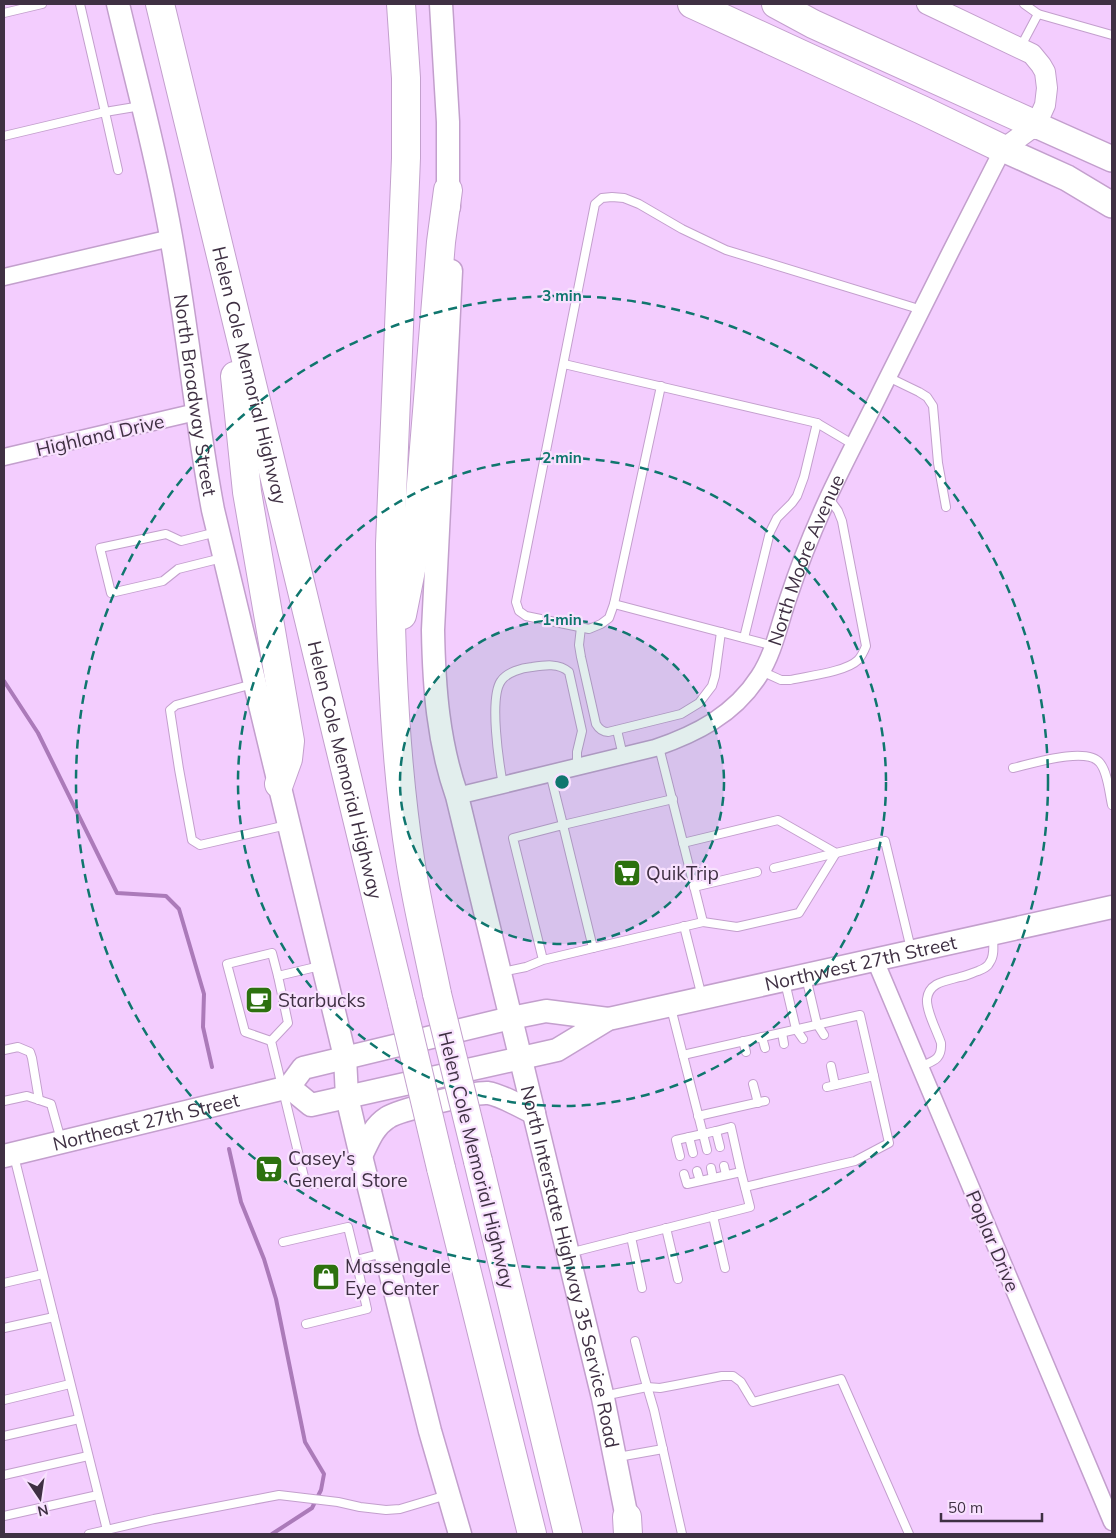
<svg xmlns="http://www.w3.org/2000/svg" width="1116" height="1538" viewBox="0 0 1116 1538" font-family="Mulish,sans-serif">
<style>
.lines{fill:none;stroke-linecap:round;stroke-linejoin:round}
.stream{stroke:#ab7ab9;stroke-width:4}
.service-casing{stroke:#c39fcd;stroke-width:10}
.minor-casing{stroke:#c39fcd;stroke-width:19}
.tertiary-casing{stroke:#c39fcd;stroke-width:22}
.secondary-casing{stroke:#c39fcd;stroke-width:25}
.primary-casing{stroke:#c39fcd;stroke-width:28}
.motorway-casing{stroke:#c39fcd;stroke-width:30}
.service{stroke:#fff;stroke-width:8}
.minor{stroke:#fff;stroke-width:16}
.tertiary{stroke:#fff;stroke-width:20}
.secondary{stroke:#fff;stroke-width:22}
.primary{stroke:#fff;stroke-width:25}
.motorway{stroke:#fff;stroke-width:28}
.motorway-bridge-casing{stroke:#c39fcd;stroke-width:30;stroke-linecap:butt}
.motorway-bridge{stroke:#fff;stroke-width:28}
.ring{fill:none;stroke:#0f766e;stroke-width:2.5;stroke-dasharray:9 6}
.labels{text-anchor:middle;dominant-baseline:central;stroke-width:4.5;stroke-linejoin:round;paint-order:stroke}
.street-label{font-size:19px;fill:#3f3043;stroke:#f8e1fe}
.poi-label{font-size:19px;fill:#3f3043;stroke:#f8e1fe;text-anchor:start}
.centre{fill:#0f766e;stroke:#f8e1fe;stroke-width:2.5}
.ring-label{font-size:15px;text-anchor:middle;font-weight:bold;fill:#0f766e;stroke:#f8e1fe;stroke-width:4.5;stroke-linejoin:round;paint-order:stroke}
</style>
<rect width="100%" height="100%" fill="#f3cdfe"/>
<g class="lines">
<g class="stream">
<path d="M 4,681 L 38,733 L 117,893 L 166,896 L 179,909 L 204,994 L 203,1027 L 212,1067"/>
<path d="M 229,1149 L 241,1202 L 264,1259 L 276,1299 L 305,1442 L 324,1474 L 321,1490 L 312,1508 L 272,1534"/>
</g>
<g class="service-casing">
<g id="service">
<path d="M 80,4 L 105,112 L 141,106"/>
<path d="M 1024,4 L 1038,14"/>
<path d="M 4,13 L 42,4"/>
<path d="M 1020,48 L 1038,14 L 1112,35"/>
<path d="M 4,136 L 105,112 L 118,170"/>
<path d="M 564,364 L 817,423 L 854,445"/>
<path d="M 888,377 L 919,392 L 927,397 L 933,406 L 938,463 L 946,507"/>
<path d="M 661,386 L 614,604 L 609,618 L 601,624 L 589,629 L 526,616 L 519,611 L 516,602 L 595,204 L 602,198 L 612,197 L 624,198 L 639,204 L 682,229 L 726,250 L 922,310"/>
<path d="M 217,532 L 181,541 L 166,534 L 100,548 L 111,593 L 163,581 L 178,569 L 222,558"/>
<path d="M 614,604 L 774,646"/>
<path d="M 581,627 L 579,645 L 581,657 L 596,724 C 599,729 602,732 608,732 L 681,714 L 699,703 L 712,686 L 715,676 L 721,632"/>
<path d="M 744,638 L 770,532 L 777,518 L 792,503 L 797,496 L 804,477 L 817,423"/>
<path d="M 761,671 L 781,680 L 790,680 C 807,676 846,672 858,660 C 862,656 864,651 866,646 L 842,521 L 838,511 L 828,497"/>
<path d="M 253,684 L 176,705 L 170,710 L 179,769 L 192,840 L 200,845 L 287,825"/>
<path d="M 617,730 L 623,756"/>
<path d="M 1013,768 C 1031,764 1087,746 1100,763 C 1108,773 1109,792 1112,805"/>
<path d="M 550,773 L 563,825 L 673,799"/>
<path d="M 503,785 C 499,763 489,698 501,681 C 507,672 522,668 532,667 C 545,665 559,663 569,672 L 582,731 L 577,752 L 577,767"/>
<path d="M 683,843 L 778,820 L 836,853 L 885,841 L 911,949"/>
<path d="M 774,868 L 836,853"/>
<path d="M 694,887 L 757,872"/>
<path d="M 703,922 L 737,927 L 799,913 L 836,853"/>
<path d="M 684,926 L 702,997"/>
<path d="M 593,948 L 703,922 L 659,747"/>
<path d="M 320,966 L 278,976 L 288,1023 L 271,1041 L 305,1181 L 309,1184 L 316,1184 L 365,1180"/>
<path d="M 502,972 L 526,967 L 543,960 L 513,838 L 563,825 L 593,948 L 543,960"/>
<path d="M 806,977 L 817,1024 L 824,1035"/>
<path d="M 785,982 L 796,1029 L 803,1039"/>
<path d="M 671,1008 L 703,1134 L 716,1131 L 720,1147"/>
<path d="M 782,1033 L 784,1044"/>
<path d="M 762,1037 L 765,1048"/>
<path d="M 271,1041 L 245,1032 L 227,964 L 272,953 L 278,976"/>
<path d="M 743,1041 L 746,1052"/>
<path d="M 4,1050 L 18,1047 L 30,1052 L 32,1058 L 39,1100"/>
<path d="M 683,1055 L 860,1015 L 874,1076 L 827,1087"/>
<path d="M 831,1066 L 835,1085"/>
<path d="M 920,1067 C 933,1061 942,1060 941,1043 C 937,1031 926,1011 927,999 C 929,982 946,981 960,977 C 966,976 972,973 978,971 C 983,969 988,967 990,962 C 995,955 993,944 993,935"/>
<path d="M 753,1084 L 758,1103"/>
<path d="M 4,1101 L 27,1096 L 51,1104 L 61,1140"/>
<path d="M 698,1116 L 765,1101"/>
<path d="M 689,1137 L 693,1153"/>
<path d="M 14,1156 L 107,1530"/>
<path d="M 680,1156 L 676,1140 L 703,1134 L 707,1150"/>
<path d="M 724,1166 L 726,1175"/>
<path d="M 711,1168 L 713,1178"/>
<path d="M 697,1171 L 700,1181"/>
<path d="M 684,1174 L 687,1184 L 741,1172 L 731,1127 L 716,1131"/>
<path d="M 745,1187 L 855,1161 L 889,1143 L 874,1076"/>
<path d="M 713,1216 L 725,1268"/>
<path d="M 666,1228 L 678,1279"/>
<path d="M 631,1237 L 642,1288"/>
<path d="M 283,1242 L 348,1227 L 356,1260"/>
<path d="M 569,1253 L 750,1207 L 741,1172"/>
<path d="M 4,1283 L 43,1274"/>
<path d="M 306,1324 L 367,1309 L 356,1260 L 383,1253"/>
<path d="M 4,1328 L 54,1317"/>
<path d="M 635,1341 L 644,1376 L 654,1410 L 682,1534"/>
<path d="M 603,1396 L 647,1387 L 660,1388 L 676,1385 L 722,1376 L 733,1376 L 741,1382 L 753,1402 L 841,1379 L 909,1534"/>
<path d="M 4,1400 L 70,1384"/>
<path d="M 4,1436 L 79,1419"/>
<path d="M 618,1457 L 663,1449"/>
<path d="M 4,1475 L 88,1456"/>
<path d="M 4,1516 L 98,1495"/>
<path d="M 89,1534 L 154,1519 L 279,1495 L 338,1502 L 360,1507 L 386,1510 L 400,1509 L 447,1495"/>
</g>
</g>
<g class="minor-casing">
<g id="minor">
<path d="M 4,277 L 171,238"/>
<path d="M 4,457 L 196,412"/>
<path id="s1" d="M 457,796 L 655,748 C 696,734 734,715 759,676 C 774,653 779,625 788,599 C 799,565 812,533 827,500 C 844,463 864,426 882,389 C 922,308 962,229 1003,149"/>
<path d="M 875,960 L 1112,1522"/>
</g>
</g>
<g class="tertiary-casing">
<path id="tertiary" d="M 927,4 L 1032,54 L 1041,65 L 1045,72 L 1047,88 L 1045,105 L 1036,125 L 1003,149"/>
</g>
<g class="secondary-casing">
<g id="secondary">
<path id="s2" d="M 118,4 C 134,72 153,141 166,210 C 186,309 194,410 213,510 L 345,1057 L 347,1097 L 361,1156 L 430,1431 L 460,1534"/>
<path d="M 441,4 L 448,122 L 448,190 L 449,207"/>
<path id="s3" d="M 451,271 L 433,630 C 434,687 438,742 457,796 L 603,1398 L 630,1533"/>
<path id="s4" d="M 289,1087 L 311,1105 L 557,1050 L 608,1019 L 613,1018 L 1112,907"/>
<path id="s5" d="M 4,1156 L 289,1087 L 303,1068 L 511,1018 L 546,1011 L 608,1019"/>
<path d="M 361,1156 C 368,1142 373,1127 387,1118 C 398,1110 474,1092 488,1093 C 501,1095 522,1107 534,1113"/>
</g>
</g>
<g class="primary-casing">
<g id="primary">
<path d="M 1036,125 L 1112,159"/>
<path d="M 1003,149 L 1067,178 L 1112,205"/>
</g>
</g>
<g class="motorway-casing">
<g id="motorway">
<path id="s6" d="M 160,4 L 402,1004"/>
<path d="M 401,4 L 406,78 L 406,158 L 390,544 C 390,650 394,755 410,859 C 417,905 428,949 437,994"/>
<path d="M 692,4 L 922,110 L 1003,149"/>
<path d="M 776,4 L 813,24 L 1036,125"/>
<path d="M 235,376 L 247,492 L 290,741 L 288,759 L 279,784"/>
<path d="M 402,615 L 416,545 L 441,242 L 448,190"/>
<path d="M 478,1161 L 568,1534"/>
<path d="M 441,1168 L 532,1534"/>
<path d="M 627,1517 L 628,1534"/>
</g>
</g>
<use href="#service" class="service"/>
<use href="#minor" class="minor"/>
<use href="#tertiary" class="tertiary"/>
<use href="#secondary" class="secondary"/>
<use href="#primary" class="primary"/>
<use href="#motorway" class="motorway"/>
<g class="motorway-bridge-casing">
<g id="motorway-bridge">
<path d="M 437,994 L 478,1161"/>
<path d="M 402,1004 L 441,1168"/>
</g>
</g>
<use href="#motorway-bridge" class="motorway-bridge"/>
</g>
<circle cx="562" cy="782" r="162" fill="#0f766e" fill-opacity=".12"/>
<g class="ring">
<circle cx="562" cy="782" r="162"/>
<circle cx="562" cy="782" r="324"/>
<circle cx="562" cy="782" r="486"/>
</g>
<defs>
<g id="supermarket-square" transform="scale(1.4375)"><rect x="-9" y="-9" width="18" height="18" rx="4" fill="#2d710f" stroke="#f8e1fe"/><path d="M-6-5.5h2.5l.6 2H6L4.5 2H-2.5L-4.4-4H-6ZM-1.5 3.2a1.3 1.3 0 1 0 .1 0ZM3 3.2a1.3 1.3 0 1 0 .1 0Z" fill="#fff"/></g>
<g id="cafe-square" transform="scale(1.4375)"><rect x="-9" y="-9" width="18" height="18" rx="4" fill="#2d710f" stroke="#f8e1fe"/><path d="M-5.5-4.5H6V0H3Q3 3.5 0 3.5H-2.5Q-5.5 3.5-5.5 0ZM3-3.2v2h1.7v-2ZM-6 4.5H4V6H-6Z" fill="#fff"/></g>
<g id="shop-square" transform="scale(1.4375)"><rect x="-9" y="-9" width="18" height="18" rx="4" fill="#2d710f" stroke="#f8e1fe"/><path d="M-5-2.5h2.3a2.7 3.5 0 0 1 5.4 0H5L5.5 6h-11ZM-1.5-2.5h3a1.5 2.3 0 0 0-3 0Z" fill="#fff"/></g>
</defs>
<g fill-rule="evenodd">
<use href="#supermarket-square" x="627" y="873"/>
<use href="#cafe-square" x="259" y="1000"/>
<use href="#supermarket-square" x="269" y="1169"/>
<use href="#shop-square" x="326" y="1277"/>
</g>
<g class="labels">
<g class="street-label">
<text stroke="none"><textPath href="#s6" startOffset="382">Helen Cole Memorial Highway</textPath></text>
<text stroke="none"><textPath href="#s2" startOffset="399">North Broadway Street</textPath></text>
<text transform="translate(100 435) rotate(-13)">Highland Drive</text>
<text stroke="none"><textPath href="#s1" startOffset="458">North Moore Avenue</textPath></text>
<text stroke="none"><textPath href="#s6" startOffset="788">Helen Cole Memorial Highway</textPath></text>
<text stroke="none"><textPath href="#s4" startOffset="599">Northwest 27th Street</textPath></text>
<text stroke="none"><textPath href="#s5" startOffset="146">Northeast 27th Street</textPath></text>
<text transform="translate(477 1160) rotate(76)">Helen Cole Memorial Highway</text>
<text transform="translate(993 1241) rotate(67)">Poplar Drive</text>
<text stroke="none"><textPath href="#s3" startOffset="1012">North Interstate Highway 35 Service Road</textPath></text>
</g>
<g class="poi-label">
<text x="646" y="873">QuikTrip</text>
<text x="278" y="1000">Starbucks</text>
<text x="288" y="1158">Casey's<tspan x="288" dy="22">General Store</tspan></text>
<text x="345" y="1266">Massengale<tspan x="345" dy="22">Eye Center</tspan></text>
</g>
</g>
<circle cx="562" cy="782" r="8" class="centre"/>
<g class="ring-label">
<text x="562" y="301">3 min</text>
<text x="562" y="463">2 min</text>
<text x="562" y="625">1 min</text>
</g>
<rect width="1116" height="1538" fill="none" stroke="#3f3043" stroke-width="10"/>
<g transform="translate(40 1498) rotate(167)" stroke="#f8e1fe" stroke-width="4" paint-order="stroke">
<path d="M0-4L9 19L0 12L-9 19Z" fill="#3f3043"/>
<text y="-8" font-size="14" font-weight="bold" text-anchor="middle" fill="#3f3043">N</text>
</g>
<path d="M941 1513v8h101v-8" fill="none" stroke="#3f3043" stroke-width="2.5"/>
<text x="948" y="1513" font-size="15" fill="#3f3043" stroke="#f8e1fe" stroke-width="4" paint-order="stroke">50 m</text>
</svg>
